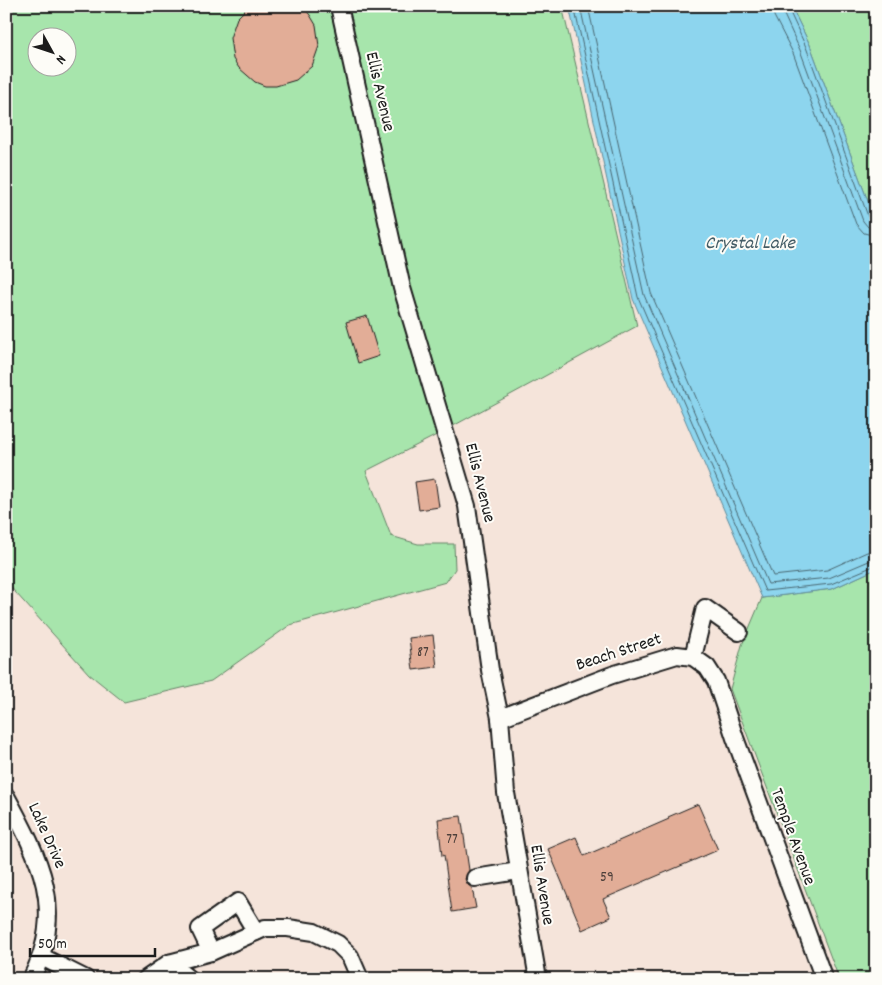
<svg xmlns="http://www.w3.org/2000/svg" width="882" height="985" viewBox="0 0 882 985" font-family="Dekko,sans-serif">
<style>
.green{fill:#a7e5ac;stroke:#628064;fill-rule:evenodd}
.water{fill:#8dd5ee;stroke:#608b9a}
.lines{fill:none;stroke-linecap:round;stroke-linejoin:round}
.shore{stroke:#496670;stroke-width:1}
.building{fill:#e2ad97;stroke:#1c1c1c}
.minor-casing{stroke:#1c1c1c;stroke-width:20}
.minor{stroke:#fdfcf7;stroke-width:16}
.labels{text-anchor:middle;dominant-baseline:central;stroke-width:4;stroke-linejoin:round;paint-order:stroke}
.number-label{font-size:15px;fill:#4e403b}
.street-label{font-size:18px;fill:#1c1c1c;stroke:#fdfcf7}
.water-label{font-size:19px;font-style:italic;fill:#445d66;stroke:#fdfcf7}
</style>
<rect width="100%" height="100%" fill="#f5e4da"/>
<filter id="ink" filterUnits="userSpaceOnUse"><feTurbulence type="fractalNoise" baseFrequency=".02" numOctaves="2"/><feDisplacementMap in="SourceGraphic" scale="10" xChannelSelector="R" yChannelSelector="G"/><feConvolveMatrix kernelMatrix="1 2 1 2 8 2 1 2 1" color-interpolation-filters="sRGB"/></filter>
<g filter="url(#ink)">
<g class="green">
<path d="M 6,6 L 562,6 L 637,326 L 431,438 L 366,471 L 391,536 L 418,544 L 454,544 L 455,569 L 446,582 L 290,625 L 211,681 L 124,702 L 89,674 L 6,582 ZM 38,38 L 68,38 L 68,68 L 38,68 Z"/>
<path d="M 791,6 L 876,6 L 876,223 L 810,45 Z"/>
<path d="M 876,569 L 876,979 L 839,979 L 730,689 L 742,645 L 762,598 L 832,589 Z"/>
</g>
<path class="water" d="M 569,6 L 791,6 L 810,45 L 876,223 L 876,569 L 832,589 L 762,598 L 633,299 Z"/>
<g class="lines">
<g class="shore">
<path d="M 574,6 L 638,297 L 765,591 L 831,584 L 876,565"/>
<path d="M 580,6 L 644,295 L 768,584 L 829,578 L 876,558"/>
<path d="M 588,6 L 651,293 L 773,576 L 827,570 L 867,552 L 876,551"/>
<path d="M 773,6 L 774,16 L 793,53 L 856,224 L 864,233 L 876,236"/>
<path d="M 780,6 L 800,50 L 863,221 L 868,227 L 876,229"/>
<path d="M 787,6 L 806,47 L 869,219 L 876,222"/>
</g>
</g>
<g class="building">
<path d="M 249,6 L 302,6 L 310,15 L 316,25 L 319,46 L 312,66 L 296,80 L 276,86 L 265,86 L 255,82 L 239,68 L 233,59 L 230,38 L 237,18 Z"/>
<path d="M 367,316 L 379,356 L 358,363 L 346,322 Z"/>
<path d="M 435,479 L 439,507 L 419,510 L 415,482 Z"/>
<path d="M 433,635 L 437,667 L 413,670 L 409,638 Z"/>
<path d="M 698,804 L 718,850 L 603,899 L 611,917 L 582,930 L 548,849 L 576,837 L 584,856 L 669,819 L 668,817 Z"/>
<path d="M 461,816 L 469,870 L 465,879 L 468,885 L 472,888 L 476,908 L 452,912 L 444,855 L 442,856 L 438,819 Z"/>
</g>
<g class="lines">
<g class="minor-casing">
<g id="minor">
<path d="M 339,6 L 402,288 L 467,506 L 490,670 L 500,718 L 506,793 L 538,979"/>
<path d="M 693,657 L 705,608 L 739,632"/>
<path d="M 500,718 L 612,675 L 677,655 L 693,657 L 707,667 L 716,681 L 735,738 L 824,979"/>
<path d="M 6,796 C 40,859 67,910 31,979"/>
<path d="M 475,878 L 518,871"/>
<path d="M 211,952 L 200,929 L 238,902 L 256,932"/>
<path d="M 42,957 L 86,979"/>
<path d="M 169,963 L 211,952 L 265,928 L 288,928 L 314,932 L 338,944 L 350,956 L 360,979"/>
<path d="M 146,979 L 169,963 L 189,979"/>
</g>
</g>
<use href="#minor" class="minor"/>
</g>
</g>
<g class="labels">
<g class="number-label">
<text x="423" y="653">87</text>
<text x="452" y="840">77</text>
<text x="607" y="878">59</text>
</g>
<g class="street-label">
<text transform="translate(379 92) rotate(77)">Ellis Avenue</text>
<text transform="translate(479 483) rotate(76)">Ellis Avenue</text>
<text transform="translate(619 653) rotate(-18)">Beach Street</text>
<text transform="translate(46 836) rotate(66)">Lake Drive</text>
<text transform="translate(792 837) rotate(70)">Temple Avenue</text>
<text transform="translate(541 885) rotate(81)">Ellis Avenue</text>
</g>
<g class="water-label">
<text x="750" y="244">Crystal Lake</text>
</g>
</g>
<rect width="882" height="985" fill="none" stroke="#fdfcf7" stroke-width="25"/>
<rect x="12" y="12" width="857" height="960" fill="none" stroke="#1c1c1c" stroke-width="2" filter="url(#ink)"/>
<g transform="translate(52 52) rotate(130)"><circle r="24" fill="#fdfcf7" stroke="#a3a29f"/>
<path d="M0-4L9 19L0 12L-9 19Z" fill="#1c1c1c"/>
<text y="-8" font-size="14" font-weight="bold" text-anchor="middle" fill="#1c1c1c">N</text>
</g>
<path d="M30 948v8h125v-8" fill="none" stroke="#1c1c1c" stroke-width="2.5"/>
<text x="38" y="948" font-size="15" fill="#1c1c1c" stroke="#fdfcf7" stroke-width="4" paint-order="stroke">50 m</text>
</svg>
